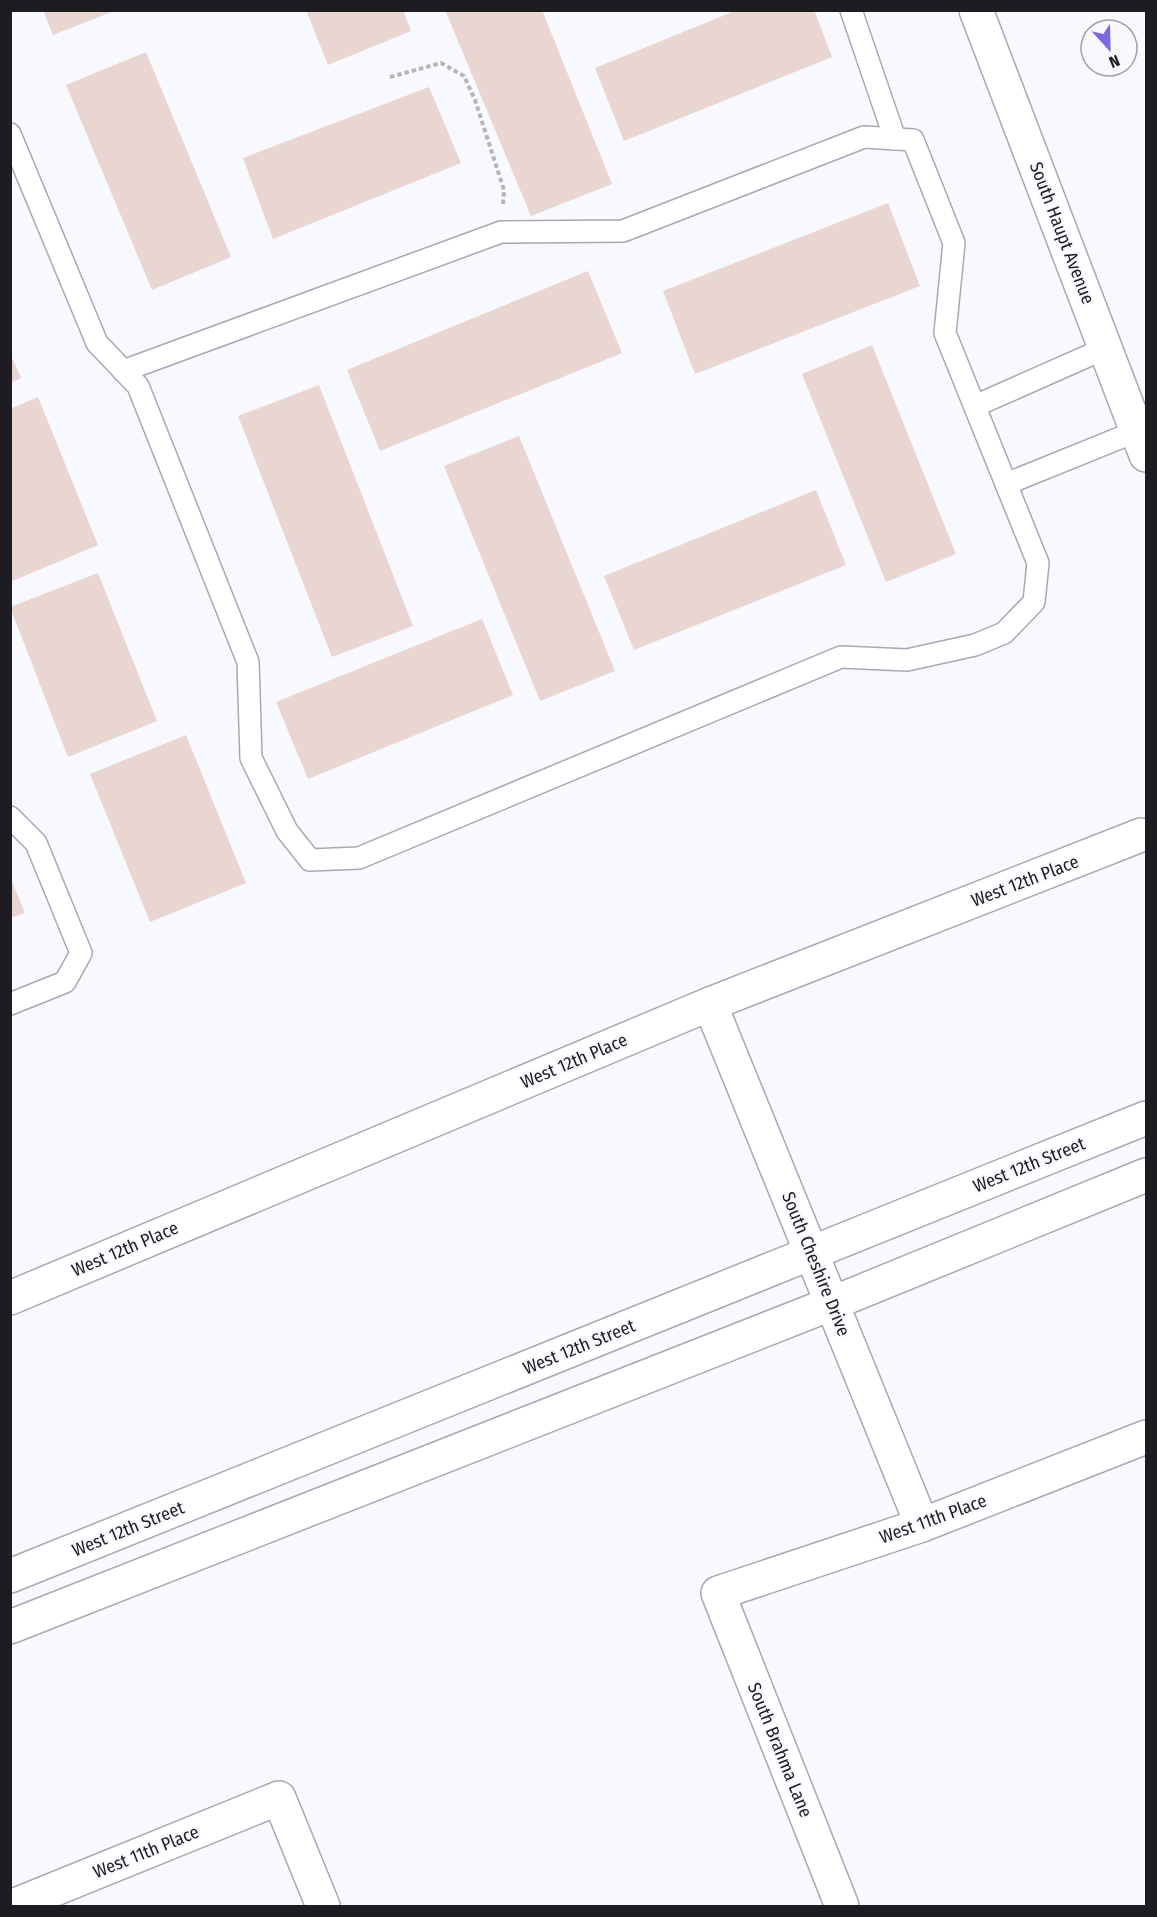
<svg xmlns="http://www.w3.org/2000/svg" width="1157" height="1917" viewBox="0 0 1157 1917" font-family="'Fira Sans Condensed',sans-serif">
<style>
.building{fill:#e9d6d0}
.lines{fill:none;stroke-linecap:round;stroke-linejoin:round}
.lane-casing{stroke:#a9a7b7;stroke-width:24}
.street-casing{stroke:#a9a7b7;stroke-width:36}
.secondary-casing{stroke:#a9a7b7;stroke-width:36}
.path{stroke:#b5b4bb;stroke-width:4;stroke-dasharray:4.5 3;stroke-linecap:butt}
.lane{stroke:#fff;stroke-width:21}
.street{stroke:#fff;stroke-width:33}
.secondary{stroke:#fff;stroke-width:33}
.labels{text-anchor:middle;dominant-baseline:central;stroke-width:4.5;stroke-linejoin:round;paint-order:stroke}
.street-label{font-size:18px;fill:#1d1c22;stroke:#f8f8ff}
</style>
<rect width="100%" height="100%" fill="#f8f8ff"/>
<g class="building">
<path d="M 43,10 L 114,10 L 114,11 L 53,35 Z"/>
<path d="M 306,10 L 403,10 L 411,31 L 328,65 Z"/>
<path d="M 445,10 L 542,10 L 612,184 L 531,216 Z"/>
<path d="M 737,10 L 814,10 L 832,57 L 624,141 L 595,68 Z"/>
<path d="M 146,52 L 231,257 L 152,290 L 66,85 Z"/>
<path d="M 429,87 L 461,163 L 273,239 L 243,158 Z"/>
<path d="M 888,203 L 920,286 L 695,374 L 663,291 Z"/>
<path d="M 588,271 L 622,353 L 380,451 L 347,370 Z"/>
<path d="M 872,345 L 956,554 L 886,582 L 802,374 Z"/>
<path d="M 10,353 L 21,378 L 10,383 Z"/>
<path d="M 319,385 L 413,626 L 332,657 L 238,416 Z"/>
<path d="M 38,397 L 98,545 L 10,582 L 10,409 Z"/>
<path d="M 519,436 L 615,671 L 540,701 L 444,466 Z"/>
<path d="M 816,490 L 846,565 L 634,650 L 604,576 Z"/>
<path d="M 98,573 L 157,721 L 68,757 L 10,607 Z"/>
<path d="M 482,619 L 513,695 L 308,779 L 276,702 Z"/>
<path d="M 186,735 L 246,883 L 150,922 L 90,774 Z"/>
<path d="M 10,877 L 25,913 L 10,918 Z"/>
</g>
<g class="lines">
<g class="lane-casing">
<g id="lane">
<path d="M 851,10 L 895,139"/>
<path d="M 10,134 L 97,343 L 138,386 L 248,662 L 251,758 L 287,831 L 310,860 L 359,858 L 841,657 L 907,660 L 975,645 L 1004,633 L 1034,602 L 1038,563 L 945,333 L 954,243 L 913,140 L 864,137 L 623,231 L 501,232 L 123,371"/>
<path d="M 975,406 L 1106,348"/>
<path d="M 1006,484 L 1137,431"/>
<path d="M 10,817 L 36,843 L 81,953 L 65,982 L 10,1004"/>
</g>
</g>
<g class="street-casing">
<g id="street">
<path d="M 976,10 L 1146,455"/>
<path d="M 710,1004 L 922,1525"/>
<path d="M 10,1298 L 710,1004 L 1141,835"/>
<path d="M 13,1906 L 279,1798 L 323,1906"/>
<path d="M 842,1906 L 718,1593 L 922,1525 L 1146,1437"/>
</g>
</g>
<g class="secondary-casing">
<g id="secondary">
<path d="M 10,1576 L 1146,1118"/>
<path d="M 10,1627 L 833,1303 L 1146,1175"/>
</g>
</g>
<path class="path" d="M 390,77 L 441,63 L 464,76 L 475,100 L 504,190 L 503,204"/>
<use href="#lane" class="lane"/>
<use href="#street" class="street"/>
<use href="#secondary" class="secondary"/>
</g>
<g class="labels">
<g class="street-label">
<text transform="translate(1062 233) rotate(69)">South Haupt Avenue</text>
<text transform="translate(1025 881) rotate(-21)">West 12th Place</text>
<text transform="translate(574 1061) rotate(-23)">West 12th Place</text>
<text transform="translate(1029 1165) rotate(-22)">West 12th Street</text>
<text transform="translate(125 1249) rotate(-23)">West 12th Place</text>
<text transform="translate(816 1264) rotate(68)">South Cheshire Drive</text>
<text transform="translate(579 1347) rotate(-22)">West 12th Street</text>
<text transform="translate(933 1519) rotate(-20)">West 11th Place</text>
<text transform="translate(128 1529) rotate(-22)">West 12th Street</text>
<text transform="translate(780 1750) rotate(68)">South Brahma Lane</text>
<text transform="translate(146 1852) rotate(-22)">West 11th Place</text>
</g>
</g>
<rect width="1157" height="1917" fill="none" stroke="#1d1c22" stroke-width="24"/>
<g transform="translate(1109 48) rotate(158)"><circle r="28" fill="#f8f8ff" stroke="#a0a0a7" stroke-width="1.5"/>
<path d="M0-4.5L10 22L0 15L-10 22Z" fill="#7c68e3"/>
<text y="-9" font-size="16" font-weight="bold" text-anchor="middle" fill="#1d1c22">N</text>
</g>
</svg>
